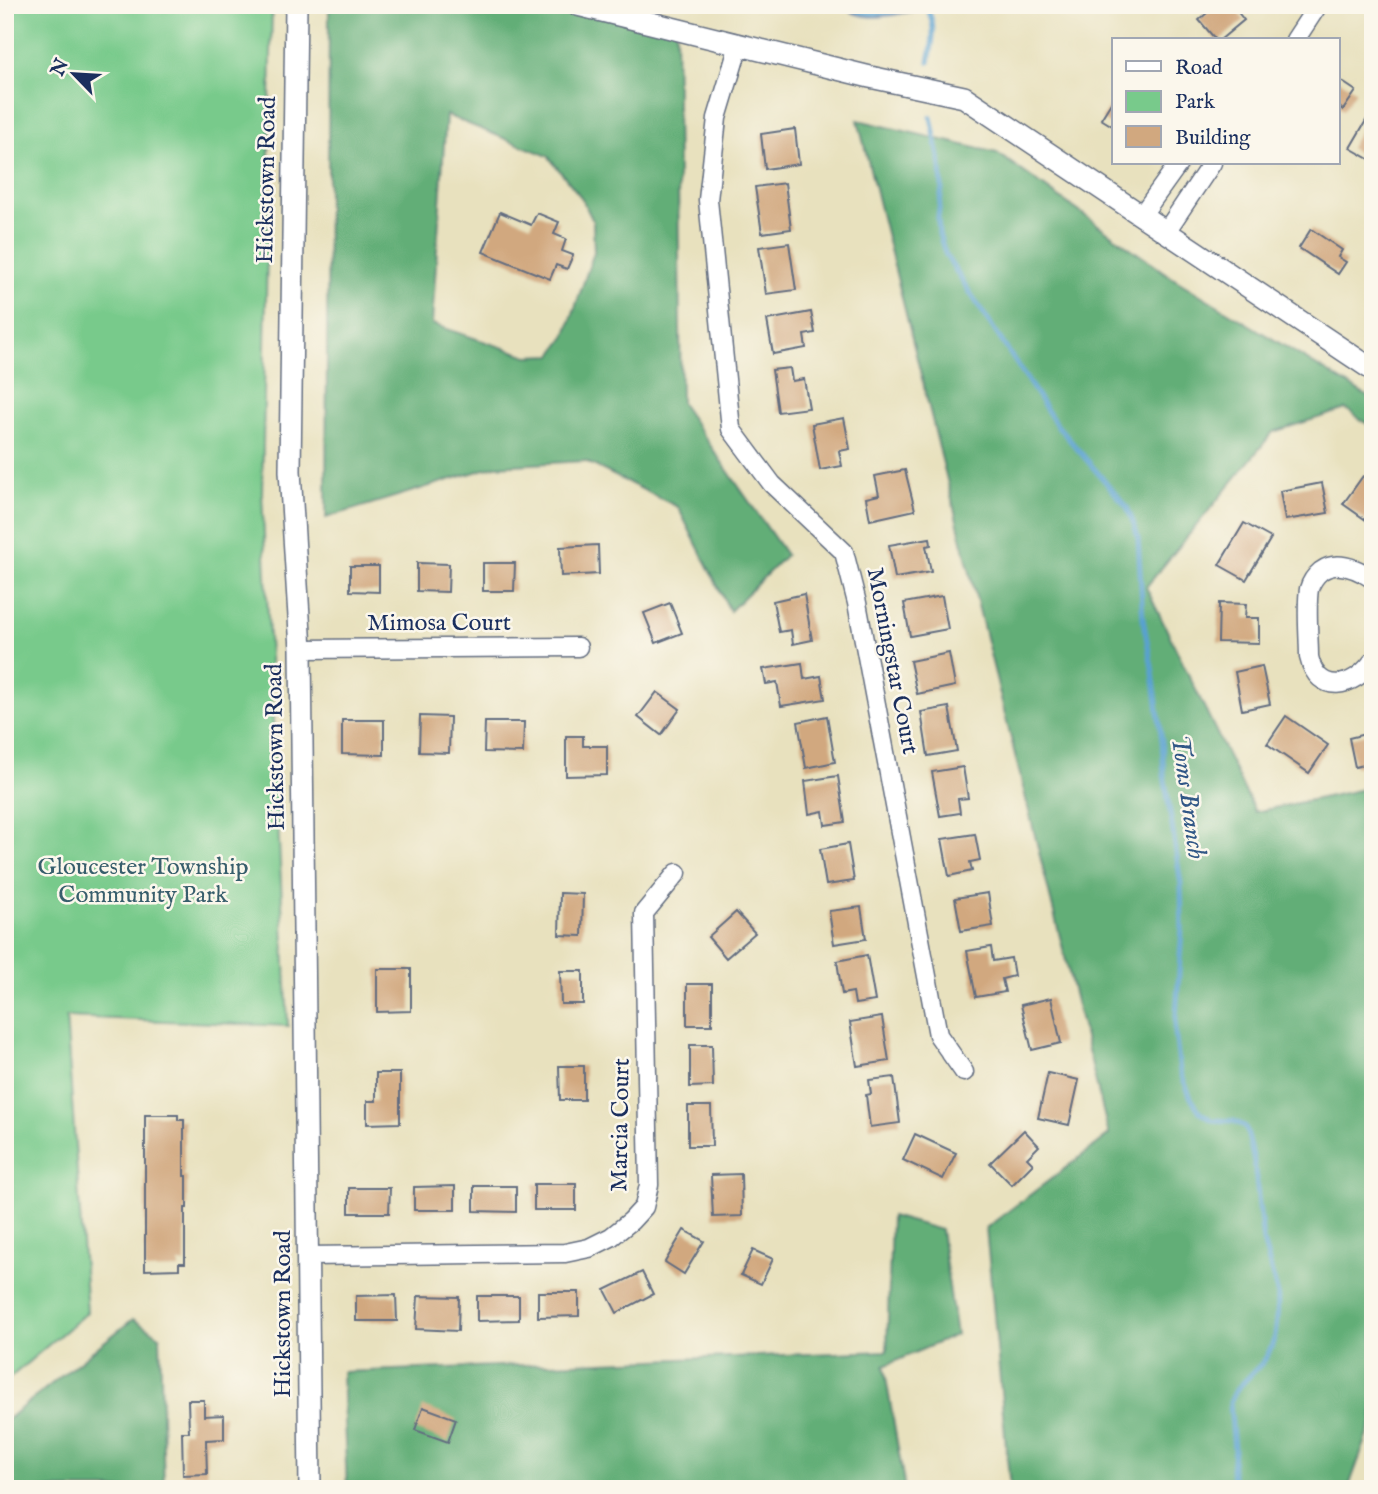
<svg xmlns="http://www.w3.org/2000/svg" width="1378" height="1494" viewBox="0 0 1378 1494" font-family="'IM FELL English',serif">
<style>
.green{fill:#78ca8b;stroke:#4a7c74;stroke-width:2}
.forest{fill:#62ae77;stroke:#3e6e6a;stroke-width:2;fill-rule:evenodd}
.water{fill:#59a1d0;stroke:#3a6897;stroke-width:2}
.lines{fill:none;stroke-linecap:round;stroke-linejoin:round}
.stream{stroke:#59a1d0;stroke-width:5}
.building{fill:#d1a87f}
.minor-casing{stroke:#636d80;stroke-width:21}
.tertiary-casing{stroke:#636d80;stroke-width:24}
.minor{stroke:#fff;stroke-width:18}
.tertiary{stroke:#fff;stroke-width:21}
.labels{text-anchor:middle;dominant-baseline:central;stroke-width:5;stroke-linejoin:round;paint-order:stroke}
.street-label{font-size:24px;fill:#1b2f5e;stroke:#fbf7ec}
.park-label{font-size:24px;fill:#375e6c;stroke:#fbf7ec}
.water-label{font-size:26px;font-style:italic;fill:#315786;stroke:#fbf7ec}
</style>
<rect width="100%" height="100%" fill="#fbf7ec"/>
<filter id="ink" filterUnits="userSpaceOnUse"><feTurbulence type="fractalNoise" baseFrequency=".0143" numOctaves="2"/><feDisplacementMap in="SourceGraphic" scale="14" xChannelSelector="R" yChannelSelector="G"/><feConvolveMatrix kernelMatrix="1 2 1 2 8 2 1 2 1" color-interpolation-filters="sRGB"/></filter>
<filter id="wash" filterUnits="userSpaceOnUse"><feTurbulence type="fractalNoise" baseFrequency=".00686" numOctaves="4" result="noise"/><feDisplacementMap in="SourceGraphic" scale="28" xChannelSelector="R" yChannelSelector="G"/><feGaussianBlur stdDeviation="1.57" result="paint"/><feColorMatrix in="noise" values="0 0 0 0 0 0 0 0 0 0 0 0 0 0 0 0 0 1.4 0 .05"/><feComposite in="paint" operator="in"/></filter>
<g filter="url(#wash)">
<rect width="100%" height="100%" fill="#e8e1be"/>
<path class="green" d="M 5,5 L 272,5 L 262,493 L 288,1026 L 66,1017 L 87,1312 L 5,1382 Z"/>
<g class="forest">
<path d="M 329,5 L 580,5 L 676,28 L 681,403 L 786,555 L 730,611 L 678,507 L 585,461 L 495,466 L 326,518 ZM 446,115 L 548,156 L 581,197 L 593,221 L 594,252 L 565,337 L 552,355 L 528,356 L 432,324 Z"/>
<path d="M 858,120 L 997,153 L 1171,277 L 1373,400 L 1373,428 L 1346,409 L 1273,432 L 1146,587 L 1255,812 L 1373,787 L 1373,1421 L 1348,1489 L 1010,1489 L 986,1228 L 1109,1135 Z"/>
<path d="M 891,1216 L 941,1230 L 956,1335 L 884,1366 L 905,1489 L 347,1489 L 342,1372 L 887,1351 Z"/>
<path d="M 133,1319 L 160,1336 L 164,1489 L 5,1489 L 5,1421 Z"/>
</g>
<path class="water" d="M 842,5 L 934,5 L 928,8 C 902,13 863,26 842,5 Z"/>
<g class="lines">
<g class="stream">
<path d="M 926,5 C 937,28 933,39 929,62"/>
<path d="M 931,117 L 941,167 L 942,188 L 938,217 L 939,234 L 946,256 L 1056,424 L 1127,507 L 1135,527 L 1138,539 L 1143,619 L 1153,673 L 1162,741 L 1164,774 L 1181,884 L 1182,928 L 1175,1031 L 1180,1071 L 1191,1098 L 1200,1112 L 1212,1120 L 1234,1121 L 1244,1126 L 1247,1131 L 1254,1161 L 1263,1241 L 1278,1295 L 1277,1320 L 1275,1336 L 1271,1348 L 1264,1361 L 1236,1390 L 1230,1402 L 1234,1449 L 1232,1472 L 1235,1489"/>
</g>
</g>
<g id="blocks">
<g class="building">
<path d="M 1216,5 L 1232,5 L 1244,20 L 1220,40 L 1216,40 L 1199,20 Z"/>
<path d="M 1338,79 L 1356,91 L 1343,110 L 1338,106 Z"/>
<path d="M 1114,98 L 1114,127 L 1101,119 Z"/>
<path d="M 1371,112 L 1373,113 L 1373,161 L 1350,148 Z"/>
<path d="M 795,129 L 799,164 L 765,169 L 761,134 Z"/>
<path d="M 785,183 L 791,229 L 762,233 L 755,187 Z"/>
<path d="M 500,212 L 531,225 L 537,213 L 559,222 L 554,234 L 566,239 L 562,251 L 573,255 L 567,269 L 556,265 L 550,279 L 483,252 Z"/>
<path d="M 1311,229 L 1342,250 L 1338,257 L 1346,262 L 1338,274 L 1299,248 Z"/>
<path d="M 789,243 L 796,290 L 766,294 L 759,247 Z"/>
<path d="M 811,312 L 815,333 L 804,335 L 806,348 L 773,354 L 767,320 Z"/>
<path d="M 790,368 L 792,381 L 804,379 L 809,408 L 778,412 L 772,370 Z"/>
<path d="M 844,418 L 850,449 L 839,451 L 842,466 L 820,470 L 812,424 Z"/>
<path d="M 905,470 L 915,510 L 870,520 L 866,498 L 879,495 L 875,476 Z"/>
<path d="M 1363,476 L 1373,483 L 1373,525 L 1343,504 Z"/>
<path d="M 1322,483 L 1328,513 L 1285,520 L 1280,491 Z"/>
<path d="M 1244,523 L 1271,538 L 1246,580 L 1219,565 Z"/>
<path d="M 930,538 L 931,545 L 926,546 L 931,572 L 895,578 L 889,545 Z"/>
<path d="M 598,545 L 599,574 L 561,576 L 560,547 Z"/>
<path d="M 417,563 L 449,564 L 448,592 L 417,591 Z"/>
<path d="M 483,563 L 515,563 L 514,591 L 483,591 Z"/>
<path d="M 350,566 L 379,566 L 379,592 L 350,591 Z"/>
<path d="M 804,594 L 812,640 L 793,644 L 791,630 L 779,632 L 773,601 Z"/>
<path d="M 942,596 L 948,629 L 910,636 L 904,603 Z"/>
<path d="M 670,603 L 682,633 L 656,643 L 644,613 Z"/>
<path d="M 1219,603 L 1246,604 L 1245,618 L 1259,618 L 1259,643 L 1218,642 Z"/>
<path d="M 949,653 L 955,686 L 917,694 L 910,661 Z"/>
<path d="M 802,663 L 804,679 L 821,676 L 825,699 L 781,706 L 777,682 L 766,684 L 763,669 Z"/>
<path d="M 1262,666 L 1270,704 L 1242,710 L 1235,672 Z"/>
<path d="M 657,692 L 680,709 L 661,735 L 638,717 Z"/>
<path d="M 949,707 L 957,751 L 928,756 L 921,712 Z"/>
<path d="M 420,716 L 450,717 L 449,753 L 419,752 Z"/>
<path d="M 827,716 L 835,762 L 806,768 L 798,722 Z"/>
<path d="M 1286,716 L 1328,745 L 1309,773 L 1267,744 Z"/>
<path d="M 342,720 L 384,720 L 384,755 L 342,754 Z"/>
<path d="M 485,722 L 524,722 L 523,753 L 484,752 Z"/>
<path d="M 1373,732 L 1373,763 L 1355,767 L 1349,738 Z"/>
<path d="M 566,736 L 583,736 L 583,746 L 607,746 L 607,775 L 566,776 Z"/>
<path d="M 963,767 L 968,798 L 958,799 L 960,813 L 940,816 L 932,772 Z"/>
<path d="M 838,776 L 845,822 L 825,825 L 823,811 L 809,814 L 805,781 Z"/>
<path d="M 975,834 L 980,860 L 970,862 L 972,871 L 949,876 L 942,839 Z"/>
<path d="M 848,844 L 854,881 L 826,885 L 820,849 Z"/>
<path d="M 560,893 L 583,894 L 582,936 L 559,935 Z"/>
<path d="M 988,893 L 993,926 L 961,931 L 955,898 Z"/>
<path d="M 861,907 L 866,939 L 834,944 L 829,911 Z"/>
<path d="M 736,912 L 755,933 L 726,958 L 708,937 Z"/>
<path d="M 991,947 L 993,961 L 1011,958 L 1014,976 L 1002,979 L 1005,992 L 976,997 L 967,951 Z"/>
<path d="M 867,955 L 875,1001 L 855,1004 L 853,992 L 842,994 L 837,961 Z"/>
<path d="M 377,969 L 411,969 L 411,1011 L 377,1012 Z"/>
<path d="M 560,971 L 583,971 L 583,1004 L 561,1004 Z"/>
<rect x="687" y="984" width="25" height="41"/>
<path d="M 1051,998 L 1061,1043 L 1032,1050 L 1021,1005 Z"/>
<path d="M 882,1017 L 889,1061 L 857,1066 L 850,1022 Z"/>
<path d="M 690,1045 L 712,1045 L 713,1086 L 690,1087 Z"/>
<path d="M 559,1066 L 584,1066 L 584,1100 L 560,1100 Z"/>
<path d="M 376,1073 L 400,1073 L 400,1123 L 367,1124 L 367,1101 L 376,1101 Z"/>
<path d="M 1048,1073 L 1079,1080 L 1069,1125 L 1038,1118 Z"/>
<path d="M 894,1077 L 900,1123 L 870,1127 L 866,1095 L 871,1094 L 869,1080 Z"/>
<path d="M 688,1106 L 711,1106 L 712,1146 L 688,1146 Z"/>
<path d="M 145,1115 L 178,1115 L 178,1120 L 184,1120 L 184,1176 L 187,1176 L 187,1208 L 185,1208 L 185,1263 L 179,1263 L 179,1269 L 145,1270 Z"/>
<path d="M 1024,1130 L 1039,1146 L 1027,1158 L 1033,1164 L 1012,1185 L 990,1163 Z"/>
<path d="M 915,1134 L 956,1153 L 943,1179 L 903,1160 Z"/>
<path d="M 741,1174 L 742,1216 L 713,1217 L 711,1175 Z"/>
<rect x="534" y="1184" width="42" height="26"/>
<path d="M 455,1186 L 455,1210 L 414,1210 L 414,1187 Z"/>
<path d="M 474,1186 L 516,1186 L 516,1212 L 474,1211 Z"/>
<path d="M 349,1188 L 390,1188 L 389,1213 L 349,1213 Z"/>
<path d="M 684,1230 L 704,1241 L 684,1274 L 665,1262 Z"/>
<path d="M 753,1250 L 773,1259 L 761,1284 L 741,1275 Z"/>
<path d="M 642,1272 L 653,1294 L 617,1313 L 605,1290 Z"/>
<path d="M 538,1292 L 579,1292 L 579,1316 L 538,1317 Z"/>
<path d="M 396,1295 L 397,1321 L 356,1321 L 356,1296 Z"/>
<path d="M 418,1296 L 459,1297 L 458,1331 L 416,1329 Z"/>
<path d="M 477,1296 L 519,1296 L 519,1320 L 477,1321 Z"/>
<path d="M 188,1400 L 204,1400 L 204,1416 L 224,1415 L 224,1439 L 206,1440 L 207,1474 L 183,1475 L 182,1432 L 189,1432 Z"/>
<path d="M 423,1407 L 456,1419 L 448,1442 L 415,1430 Z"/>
</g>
</g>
</g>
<g filter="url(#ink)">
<use href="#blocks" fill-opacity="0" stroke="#636d80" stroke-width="2"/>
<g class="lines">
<g class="minor-casing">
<g id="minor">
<path d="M 1295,40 L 1318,5"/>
<path d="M 739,45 L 717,118 L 708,200 L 731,429 L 772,484 L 844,552 L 857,603 L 938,1035 L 964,1072"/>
<path d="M 1141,216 L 1179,163"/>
<path d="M 1165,233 L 1212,163"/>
<path d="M 1373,579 C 1358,569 1338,559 1321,571 C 1315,576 1311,582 1309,589 C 1306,607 1309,638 1309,657 C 1318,696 1354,688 1373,661"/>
<path d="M 301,649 L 578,647"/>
<path d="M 308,1256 L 565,1253 L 589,1248 L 611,1237 L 631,1221 L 644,1207 L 649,1185 L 644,913 L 677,873"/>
</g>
</g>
<g class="tertiary-casing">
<g id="tertiary">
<path d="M 296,5 L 290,471 L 301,649 L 310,1489"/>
<path d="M 578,5 L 870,77 L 964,97 L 1373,370"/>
</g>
</g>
<use href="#minor" class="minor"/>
<use href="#tertiary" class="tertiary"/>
</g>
</g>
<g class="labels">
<g class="street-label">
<text transform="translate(267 180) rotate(-89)">Hickstown Road</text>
<text x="439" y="623">Mimosa Court</text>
<text transform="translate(892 661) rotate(79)">Morningstar Court</text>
<text transform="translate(276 747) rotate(-91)">Hickstown Road</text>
<text transform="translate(621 1125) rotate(-89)">Marcia Court</text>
<text transform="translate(283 1314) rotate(-90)">Hickstown Road</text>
</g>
<g class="park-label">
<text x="143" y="867">Gloucester Township<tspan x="143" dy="28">Community Park</tspan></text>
</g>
<g class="water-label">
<text transform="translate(1188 797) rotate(82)">Toms Branch</text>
</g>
</g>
<rect width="1378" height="1494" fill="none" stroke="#fbf7ec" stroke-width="28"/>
<rect x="1112" y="38" width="228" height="126" fill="#fbf7ec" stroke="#a1a7b3" stroke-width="2"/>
<rect x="1126" y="61" width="35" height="10" fill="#ffffff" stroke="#a1a7b3" stroke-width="2"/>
<text x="1175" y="74" font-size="21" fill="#1b2f5e">Road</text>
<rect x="1126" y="91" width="35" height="21" fill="#78ca8b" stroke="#a1a7b3" stroke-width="2"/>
<text x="1175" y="108" font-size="21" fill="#1b2f5e">Park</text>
<rect x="1126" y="126" width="35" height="21" fill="#d1a87f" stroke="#a1a7b3" stroke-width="2"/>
<text x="1175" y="144" font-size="21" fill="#1b2f5e">Building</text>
<g transform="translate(74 74) rotate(295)" stroke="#fbf7ec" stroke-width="5" paint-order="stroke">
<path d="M0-5L12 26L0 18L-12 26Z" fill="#1b2f5e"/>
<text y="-10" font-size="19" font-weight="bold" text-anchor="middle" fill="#1b2f5e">N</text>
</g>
</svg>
